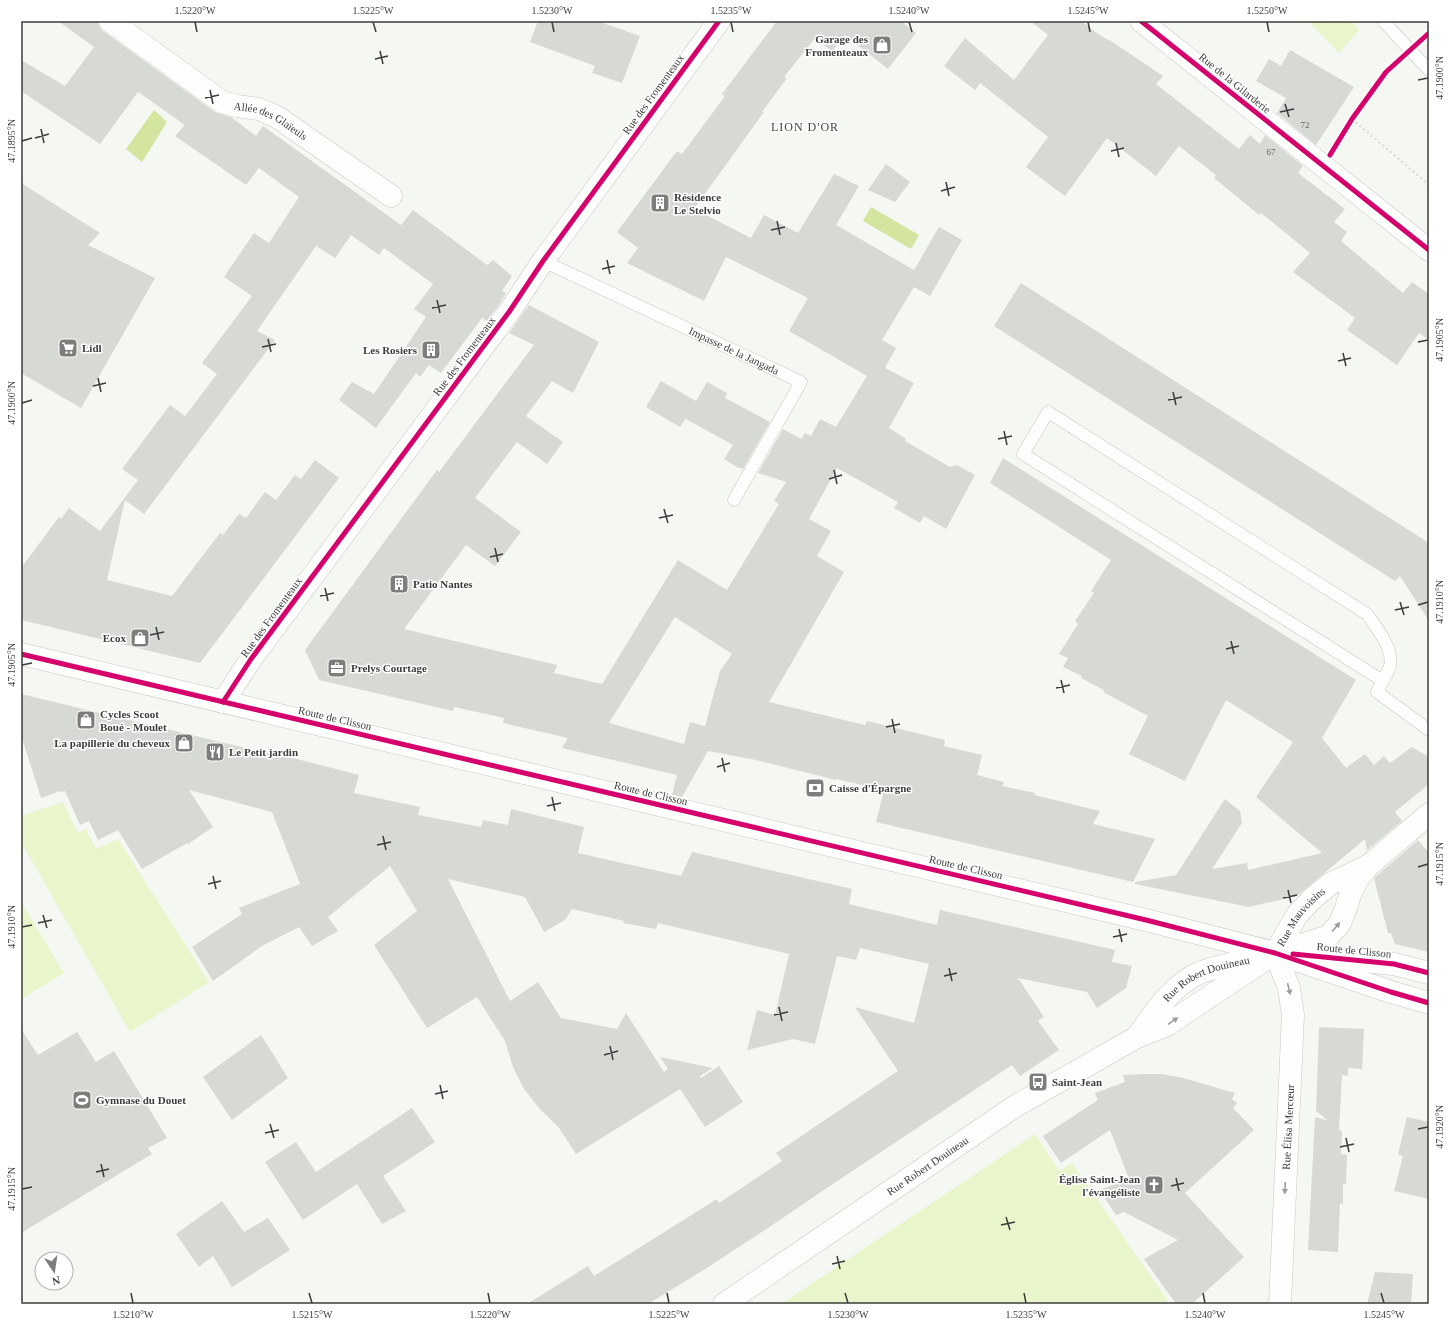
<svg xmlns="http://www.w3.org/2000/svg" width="1450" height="1325" viewBox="0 0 1450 1325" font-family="Georgia,serif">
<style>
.green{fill:#e9f5ca}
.water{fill:#d4e59f}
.building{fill:#d7d9d5;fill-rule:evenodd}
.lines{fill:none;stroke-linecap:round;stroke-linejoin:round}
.service-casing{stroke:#c8c9c6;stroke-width:13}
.minor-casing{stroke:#c8c9c6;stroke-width:23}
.tertiary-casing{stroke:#c8c9c6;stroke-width:23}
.secondary-casing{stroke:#c8c9c6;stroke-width:23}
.path{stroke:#dddedd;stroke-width:2.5;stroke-dasharray:2 3;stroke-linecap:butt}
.service{stroke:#fefefd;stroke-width:12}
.minor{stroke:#fefefd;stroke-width:22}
.tertiary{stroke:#fefefd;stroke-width:22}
.secondary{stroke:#fefefd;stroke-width:22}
.cycleway-casing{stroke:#fff;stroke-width:8}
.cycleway{stroke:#d6006c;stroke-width:5}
.oneway{fill:#9d9e9c}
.ticks{fill:none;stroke:#3c3d3b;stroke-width:1.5}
.labels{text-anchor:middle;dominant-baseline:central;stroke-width:3;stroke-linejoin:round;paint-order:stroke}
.number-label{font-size:9px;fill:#636462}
.poi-label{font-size:11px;font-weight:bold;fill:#3c3d3b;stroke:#fff;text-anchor:start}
.street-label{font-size:11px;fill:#3c3d3b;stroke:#fff}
.neighbourhood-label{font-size:12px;letter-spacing:1px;fill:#43453f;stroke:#fff}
.neatline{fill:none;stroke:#3c3d3b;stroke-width:1.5}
.ticks-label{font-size:10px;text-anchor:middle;fill:#3c3d3b}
</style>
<rect width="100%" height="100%" fill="#f5f7f2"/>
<g class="green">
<path d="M 1308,21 L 1351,21 L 1359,30 L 1339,53 Z"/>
<path d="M 63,802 L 78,833 L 86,829 L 96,849 L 118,839 L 209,982 L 130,1032 L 21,842 L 21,834 L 23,833 L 21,830 L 21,816 Z"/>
<path d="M 21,902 L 64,973 L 21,999 Z"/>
<path d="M 1035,1134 L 1059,1171 L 1072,1163 L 1168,1301 L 1167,1304 L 781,1304 Z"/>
</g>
<g class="water">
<path d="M 154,110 L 167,122 L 142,162 L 126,149 Z"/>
<path d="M 871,207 L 919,235 L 911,249 L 863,221 Z"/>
</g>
<g class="building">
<path d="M 58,21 L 98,21 L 99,26 L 103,31 L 215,112 L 231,117 L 256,136 L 263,126 L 401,225 L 413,210 L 487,265 L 493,260 L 512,276 L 502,291 L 506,293 L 499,305 L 487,321 L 482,318 L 441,373 L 429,365 L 420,377 L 416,373 L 376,428 L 339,400 L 352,382 L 374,394 L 426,317 L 414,309 L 433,284 L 384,248 L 379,255 L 351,235 L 335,258 L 316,246 L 257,331 L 275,340 L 144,514 L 125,500 L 107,580 L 172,596 L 220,533 L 223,535 L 239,514 L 246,518 L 265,492 L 276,500 L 295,475 L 301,479 L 315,460 L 339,478 L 200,663 L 21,620 L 21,568 L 59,517 L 61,519 L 69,508 L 100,531 L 138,480 L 122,469 L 170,405 L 185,416 L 217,374 L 202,363 L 252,296 L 224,277 L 254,233 L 269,243 L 299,197 L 259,168 L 246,185 L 175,136 L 185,125 L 138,92 L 100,144 L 21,91 L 21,60 L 65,86 L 94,47 Z"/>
<path d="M 538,21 L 597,21 L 640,36 L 622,83 L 592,73 L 595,66 L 530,42 Z"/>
<path d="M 777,21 L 901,21 L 916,33 L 888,69 L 845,35 L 832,51 L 815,38 L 784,77 L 787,78 L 762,112 L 764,112 L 694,209 L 751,238 L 764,215 L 798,233 L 834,174 L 859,186 L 836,225 L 914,270 L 939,227 L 962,240 L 930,296 L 914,287 L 882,340 L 896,348 L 885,368 L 914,383 L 889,428 L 906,439 L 905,441 L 950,467 L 957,465 L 975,475 L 946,529 L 924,516 L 920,523 L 894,508 L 898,502 L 837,468 L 809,519 L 831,531 L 817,556 L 844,572 L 769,702 L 865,725 L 867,721 L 945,740 L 944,746 L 982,755 L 977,775 L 1004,782 L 1002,786 L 1035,793 L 1034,795 L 1100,811 L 1093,824 L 1155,839 L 1133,882 L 876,822 L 884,790 L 836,779 L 836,780 L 756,760 L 708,751 L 682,797 L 672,795 L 677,775 L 562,748 L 568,738 L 503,723 L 504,718 L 454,707 L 453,711 L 319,680 L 305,650 L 437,470 L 439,472 L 534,345 L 509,333 L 529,305 L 599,342 L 573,393 L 552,381 L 526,416 L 563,442 L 547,464 L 517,442 L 475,498 L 521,532 L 495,566 L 466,545 L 404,629 L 557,665 L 554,673 L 602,684 L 678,560 L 727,590 L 779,504 L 774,501 L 786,482 L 758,473 L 783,429 L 801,439 L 805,433 L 811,436 L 820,419 L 836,427 L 867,376 L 789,331 L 808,298 L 726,257 L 704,301 L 627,263 L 638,248 L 617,232 L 677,151 L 682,154 L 725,96 L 722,94 ZM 675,617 L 732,654 L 720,671 L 705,726 L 690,722 L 684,744 L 609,723 Z"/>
<path d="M 1030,21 L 1081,21 L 1101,36 L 1111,41 L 1163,76 L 1156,84 L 1239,149 L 1250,135 L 1260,144 L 1265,135 L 1303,166 L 1298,173 L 1345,209 L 1334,222 L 1347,232 L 1341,241 L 1403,293 L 1412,282 L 1429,294 L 1429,340 L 1419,333 L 1397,365 L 1347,330 L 1355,318 L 1293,272 L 1310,253 L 1261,213 L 1259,215 L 1214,178 L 1216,175 L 1179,146 L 1156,176 L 1107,138 L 1065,196 L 1026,167 L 1048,137 L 980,83 L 975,90 L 944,66 L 965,38 L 1014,80 L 1048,35 Z"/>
<path d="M 1290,50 L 1354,87 L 1316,145 L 1277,113 L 1286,98 L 1256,81 L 1269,59 L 1281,66 Z"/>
<path d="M 886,164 L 910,182 L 895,202 L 868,190 Z"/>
<path d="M 21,183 L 100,233 L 88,245 L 155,278 L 81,408 L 21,373 Z"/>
<path d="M 1021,283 L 1429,543 L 1429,621 L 1400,576 L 1395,581 L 994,326 Z"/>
<path d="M 661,381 L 696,401 L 707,382 L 727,393 L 725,398 L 770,422 L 743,469 L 737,467 L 724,459 L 733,445 L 686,419 L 686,418 L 680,427 L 646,407 Z"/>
<path d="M 1003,458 L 1356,680 L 1322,738 L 1346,768 L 1365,754 L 1374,765 L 1384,756 L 1390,763 L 1412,747 L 1429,757 L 1429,784 L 1395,812 L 1402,821 L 1367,850 L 1365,839 L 1297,896 L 1249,907 L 1135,884 L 1135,882 L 1176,875 L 1225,799 L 1240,811 L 1242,823 L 1212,869 L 1247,863 L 1248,870 L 1322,853 L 1256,797 L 1293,742 L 1226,700 L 1185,781 L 1129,754 L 1148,716 L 1103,692 L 1104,690 L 1081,678 L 1082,676 L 1063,667 L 1068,658 L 1059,654 L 1078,624 L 1075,621 L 1094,593 L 1091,591 L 1111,560 L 990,483 Z"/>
<path d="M 21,694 L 262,752 L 301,760 L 359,775 L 354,793 L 420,807 L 418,815 L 481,827 L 483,820 L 508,825 L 511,809 L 584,827 L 578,853 L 627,864 L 681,876 L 692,852 L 852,889 L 849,904 L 937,925 L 940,910 L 1115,950 L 1112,962 L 1132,966 L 1126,988 L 1097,1008 L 1087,992 L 1018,978 L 1044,1017 L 1038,1021 L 1059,1050 L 1020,1076 L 1012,1065 L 824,1190 L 768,1228 L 707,1268 L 648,1304 L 527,1304 L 588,1266 L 594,1276 L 717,1199 L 719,1203 L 782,1161 L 776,1153 L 898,1071 L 855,1007 L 914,1023 L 929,964 L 860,948 L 856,960 L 837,956 L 815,1044 L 793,1039 L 747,1050 L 757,1010 L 775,1015 L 789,954 L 658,923 L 656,929 L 623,923 L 624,921 L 572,909 L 565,920 L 544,932 L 525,897 L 448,879 L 510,1001 L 538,982 L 561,1018 L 617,1029 L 626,1013 L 664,1072 L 668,1069 L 660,1057 L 713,1068 L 700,1076 L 701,1078 L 719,1066 L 743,1102 L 705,1127 L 680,1089 L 576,1154 L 559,1128 L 539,1108 L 524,1089 L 513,1067 L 505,1041 L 477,997 L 427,1028 L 374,945 L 417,911 L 390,866 L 328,917 L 338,931 L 312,946 L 299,927 L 262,946 L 213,981 L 192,947 L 242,914 L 239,908 L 300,884 L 272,812 L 189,790 L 213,827 L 188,844 L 187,843 L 142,869 L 118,830 L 98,840 L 89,821 L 80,825 L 65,791 L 61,792 L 60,791 L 41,798 L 21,735 Z"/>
<path d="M 1418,840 L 1429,853 L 1429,952 L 1395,944 L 1391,933 L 1388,933 L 1374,878 Z"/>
<path d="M 1319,1027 L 1364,1029 L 1362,1069 L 1348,1068 L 1348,1076 L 1342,1075 L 1339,1130 L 1342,1131 L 1341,1154 L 1347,1155 L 1346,1184 L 1343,1184 L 1343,1204 L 1340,1203 L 1338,1252 L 1308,1250 L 1315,1117 L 1329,1121 L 1316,1111 Z"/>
<path d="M 21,1029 L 38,1055 L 77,1032 L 96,1062 L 114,1051 L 167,1138 L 148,1148 L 152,1154 L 21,1233 Z"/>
<path d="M 261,1035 L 288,1078 L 232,1120 L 203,1077 Z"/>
<path d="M 1143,1074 L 1162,1074 L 1183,1078 L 1235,1093 L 1232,1099 L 1237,1103 L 1233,1108 L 1254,1130 L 1185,1193 L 1244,1257 L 1192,1304 L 1176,1304 L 1144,1259 L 1178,1240 L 1124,1212 L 1116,1215 L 1099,1190 L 1129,1179 L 1110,1130 L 1061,1163 L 1043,1136 L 1098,1100 L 1095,1093 L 1125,1082 L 1123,1075 Z"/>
<path d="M 412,1108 L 435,1142 L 383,1176 L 406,1211 L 382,1224 L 357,1184 L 303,1220 L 265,1162 L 296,1142 L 316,1172 Z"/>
<path d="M 1407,1117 L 1429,1122 L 1429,1199 L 1394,1191 L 1403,1156 L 1398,1155 Z"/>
<path d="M 222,1201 L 244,1232 L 268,1218 L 290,1250 L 232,1287 L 213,1256 L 199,1267 L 176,1234 Z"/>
<path d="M 1375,1272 L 1413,1274 L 1411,1304 L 1367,1304 Z"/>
</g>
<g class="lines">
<g class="service-casing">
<g id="service">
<path d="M 1383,21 L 1429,70"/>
<path id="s1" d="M 543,261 L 801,382 L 734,500"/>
<path d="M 1383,681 L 1023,454 L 1048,412 L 1367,614 C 1376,627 1394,649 1390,666 C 1387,675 1381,684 1377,692 L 1429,730"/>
</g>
</g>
<g class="minor-casing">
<g id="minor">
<path id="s2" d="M 110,21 L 222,102 L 237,106 L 259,109 L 277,117 L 391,196"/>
<path d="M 1141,21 L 1429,250"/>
<path d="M 223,702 L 251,659 L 509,312 L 543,261 L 719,21"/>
<path d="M 1275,953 L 1289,988 L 1293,1015 L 1280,1304"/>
<path d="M 1275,953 L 1329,936 L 1340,923 L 1346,908 L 1350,895 L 1357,880 L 1368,866 L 1429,814"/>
<path id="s3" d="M 1275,953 L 1297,915 L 1313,898 L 1330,884 L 1368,866"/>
</g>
</g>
<g class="tertiary-casing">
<g id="tertiary">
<path id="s4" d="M 1137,1037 C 1154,1013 1171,986 1199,973 C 1218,965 1240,962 1259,957"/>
<path id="s5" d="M 724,1304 L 1014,1107 L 1137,1037 L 1167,1025 L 1275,953"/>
</g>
</g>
<g class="secondary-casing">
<g id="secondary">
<path d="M 21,654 L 1146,920 L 1275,953 L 1391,992 L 1429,1003"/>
<path d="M 1312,956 L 1394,964 L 1429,973"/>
</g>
</g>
<path class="path" d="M 1352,119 L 1429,185"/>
<use href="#service" class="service"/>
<use href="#minor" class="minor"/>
<use href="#tertiary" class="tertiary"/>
<use href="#secondary" class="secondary"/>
<g class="cycleway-casing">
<g id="cycleway">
<path d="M 1141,21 L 1429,250"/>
<path d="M 1330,155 L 1352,119 L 1386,72 L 1429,33"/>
<path d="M 21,654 L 1146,920 L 1275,953 L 1391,992 L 1429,1003"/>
<path d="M 223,702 L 251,659 L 509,312 L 543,261 L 719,21"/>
<path d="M 1293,954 L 1394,964 L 1429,973"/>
</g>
</g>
<use href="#cycleway" class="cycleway"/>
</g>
<defs><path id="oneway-solid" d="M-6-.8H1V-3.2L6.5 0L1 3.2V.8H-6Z"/></defs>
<g class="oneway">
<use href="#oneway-solid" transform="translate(1336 927) rotate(-50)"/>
<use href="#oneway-solid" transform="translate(1289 989) rotate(76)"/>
<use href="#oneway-solid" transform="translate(1173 1021) rotate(-34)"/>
<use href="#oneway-solid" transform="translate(1285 1188) rotate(93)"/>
</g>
<path class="ticks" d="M 195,22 L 197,32M 373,22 L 376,32M 552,22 L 554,32M 731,22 L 733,32M 909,22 L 912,32M 1088,22 L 1090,32M 1267,22 L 1269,32M 380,51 L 383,64M 375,59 L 388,56M 1418,80 L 1428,78M 210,90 L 213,104M 205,98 L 219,95M 1285,104 L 1289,117M 1280,112 L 1294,109M 41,129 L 44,143M 35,138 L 49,134M 22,141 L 32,138M 1116,143 L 1119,157M 1111,151 L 1124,148M 946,182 L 949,196M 941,191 L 955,187M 777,221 L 780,235M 771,230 L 785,227M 607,260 L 610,274M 602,269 L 615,266M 437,300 L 440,313M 432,308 L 446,305M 268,339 L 271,352M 1418,342 L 1428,340M 262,347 L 276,344M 1343,353 L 1346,366M 1338,361 L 1351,358M 98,378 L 101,392M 93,386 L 106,383M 1173,392 L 1176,405M 1168,400 L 1182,397M 22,403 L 32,400M 1004,431 L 1007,445M 998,439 L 1012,436M 834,470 L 837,484M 829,479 L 842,475M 664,509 L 668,523M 659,518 L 673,515M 495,548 L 498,562M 490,557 L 503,554M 325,588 L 328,601M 320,596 L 334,593M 1400,602 L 1404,615M 1418,605 L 1428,602M 1395,610 L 1409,607M 156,627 L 159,640M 150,635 L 164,632M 1231,641 L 1234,654M 1226,649 L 1239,646M 22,665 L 32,663M 1061,680 L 1064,693M 1056,688 L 1070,685M 892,719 L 895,733M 886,727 L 900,724M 722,758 L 725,772M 717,767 L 730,763M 552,797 L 555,811M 547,806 L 561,803M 383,836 L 386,850M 377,845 L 391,842M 1418,867 L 1428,864M 213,876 L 216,889M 208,884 L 221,881M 1288,890 L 1291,903M 1283,898 L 1297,895M 43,915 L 47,928M 38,923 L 52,920M 22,927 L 32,925M 1119,929 L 1122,942M 1113,937 L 1127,934M 949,968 L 952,981M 944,976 L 957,973M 779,1007 L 782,1021M 774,1015 L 788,1012M 610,1046 L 613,1060M 604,1055 L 618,1051M 440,1085 L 443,1099M 435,1094 L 448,1091M 270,1124 L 274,1138M 1418,1129 L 1428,1127M 265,1133 L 279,1130M 1346,1138 L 1349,1152M 1340,1147 L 1354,1144M 101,1164 L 104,1177M 96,1172 L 109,1169M 1176,1178 L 1179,1191M 1171,1186 L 1184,1183M 22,1189 L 32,1187M 1006,1217 L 1010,1230M 1001,1225 L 1015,1222M 837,1256 L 840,1269M 832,1264 L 845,1261M 131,1293 L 133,1303M 309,1293 L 312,1303M 488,1293 L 490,1303M 667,1293 L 669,1303M 845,1293 L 848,1303M 1024,1293 L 1026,1303M 1203,1293 L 1205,1303M 1381,1293 L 1384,1303"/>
<defs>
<g id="shop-square" transform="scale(1)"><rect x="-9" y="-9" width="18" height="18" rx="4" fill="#7d7e7b" stroke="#fff"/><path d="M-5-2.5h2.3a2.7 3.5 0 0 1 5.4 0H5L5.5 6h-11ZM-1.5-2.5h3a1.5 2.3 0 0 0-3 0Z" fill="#fff"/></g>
<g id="building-square" transform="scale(1)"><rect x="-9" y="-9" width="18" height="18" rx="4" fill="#7d7e7b" stroke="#fff"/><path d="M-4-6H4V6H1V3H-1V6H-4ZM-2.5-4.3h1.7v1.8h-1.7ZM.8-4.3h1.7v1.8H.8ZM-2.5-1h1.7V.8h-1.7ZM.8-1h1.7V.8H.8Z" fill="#fff"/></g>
<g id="supermarket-square" transform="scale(1)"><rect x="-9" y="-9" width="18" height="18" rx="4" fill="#7d7e7b" stroke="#fff"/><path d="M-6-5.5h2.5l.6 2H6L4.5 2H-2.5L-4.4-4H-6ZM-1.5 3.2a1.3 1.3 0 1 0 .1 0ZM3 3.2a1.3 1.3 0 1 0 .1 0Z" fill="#fff"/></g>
<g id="office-square" transform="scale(1)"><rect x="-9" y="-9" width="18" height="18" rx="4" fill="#7d7e7b" stroke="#fff"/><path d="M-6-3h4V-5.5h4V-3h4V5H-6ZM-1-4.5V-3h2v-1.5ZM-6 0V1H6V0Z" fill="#fff"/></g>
<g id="restaurant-square" transform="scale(1)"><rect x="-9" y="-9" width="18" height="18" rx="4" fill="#7d7e7b" stroke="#fff"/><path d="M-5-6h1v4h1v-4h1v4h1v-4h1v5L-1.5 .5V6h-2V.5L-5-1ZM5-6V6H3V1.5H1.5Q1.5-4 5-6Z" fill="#fff"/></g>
<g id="bank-square" transform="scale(1)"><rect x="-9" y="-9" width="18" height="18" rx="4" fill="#7d7e7b" stroke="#fff"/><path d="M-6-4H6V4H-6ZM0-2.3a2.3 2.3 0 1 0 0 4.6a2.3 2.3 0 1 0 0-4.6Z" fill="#fff"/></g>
<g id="bus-square" transform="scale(1)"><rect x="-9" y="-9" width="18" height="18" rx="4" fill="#7d7e7b" stroke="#fff"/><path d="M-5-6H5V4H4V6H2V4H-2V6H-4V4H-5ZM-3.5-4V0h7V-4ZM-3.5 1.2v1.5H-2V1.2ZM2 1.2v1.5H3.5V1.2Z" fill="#fff"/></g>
<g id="stadium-square" transform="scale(1)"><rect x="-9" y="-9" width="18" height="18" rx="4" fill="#7d7e7b" stroke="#fff"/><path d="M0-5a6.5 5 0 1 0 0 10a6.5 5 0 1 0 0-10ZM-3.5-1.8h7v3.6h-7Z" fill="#fff"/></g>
<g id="church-square" transform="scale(1)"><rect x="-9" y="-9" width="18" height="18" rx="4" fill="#7d7e7b" stroke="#fff"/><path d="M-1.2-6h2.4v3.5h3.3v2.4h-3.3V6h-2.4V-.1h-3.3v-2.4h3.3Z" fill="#fff"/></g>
</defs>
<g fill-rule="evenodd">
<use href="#shop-square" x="882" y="45"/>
<use href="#building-square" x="660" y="203"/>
<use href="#supermarket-square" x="68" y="348"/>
<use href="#building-square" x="431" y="350"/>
<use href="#building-square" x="399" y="584"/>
<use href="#shop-square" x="140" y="638"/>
<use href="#office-square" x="337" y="668"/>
<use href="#shop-square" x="86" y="720"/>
<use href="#shop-square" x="184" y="743"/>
<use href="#restaurant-square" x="215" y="752"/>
<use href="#bank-square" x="815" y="788"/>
<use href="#bus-square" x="1038" y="1082"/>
<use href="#stadium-square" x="82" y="1100"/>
<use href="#church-square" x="1154" y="1185"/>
</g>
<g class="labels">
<g class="number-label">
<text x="1305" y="125">72</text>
<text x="1271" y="152">67</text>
</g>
<g class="poi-label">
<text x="868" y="39" text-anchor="end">Garage des<tspan x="868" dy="13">Fromenteaux</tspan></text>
<text x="674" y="197">Résidence<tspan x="674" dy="13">Le Stelvio</tspan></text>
<text x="82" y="348">Lidl</text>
<text x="417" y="350" text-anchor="end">Les Rosiers</text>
<text x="413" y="584">Patio Nantes</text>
<text x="126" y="638" text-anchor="end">Ecox</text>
<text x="351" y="668">Prelys Courtage</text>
<text x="100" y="714">Cycles Scoot<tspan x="100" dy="13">Boué - Moulet</tspan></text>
<text x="170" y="743" text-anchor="end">La papillerie du cheveux</text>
<text x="229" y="752">Le Petit jardin</text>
<text x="829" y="788">Caisse d'Épargne</text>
<text x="1052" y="1082">Saint-Jean</text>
<text x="96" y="1100">Gymnase du Douet</text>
<text x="1140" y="1179" text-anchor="end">Église Saint-Jean<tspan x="1140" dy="13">l'évangéliste</tspan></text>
</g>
<g class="street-label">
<text transform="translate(1235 83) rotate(39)">Rue de la Gilarderie</text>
<text transform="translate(653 94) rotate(-54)">Rue des Fromenteaux</text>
<text stroke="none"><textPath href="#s2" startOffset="191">Allée des Glaïeuls</textPath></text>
<text stroke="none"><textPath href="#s1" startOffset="211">Impasse de la Jangada</textPath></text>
<text transform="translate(464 356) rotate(-53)">Rue des Fromenteaux</text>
<text transform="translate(271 617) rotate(-54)">Rue des Fromenteaux</text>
<text transform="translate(335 718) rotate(13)">Route de Clisson</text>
<text transform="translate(651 793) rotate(13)">Route de Clisson</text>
<text transform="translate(966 867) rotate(13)">Route de Clisson</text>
<text stroke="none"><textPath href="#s3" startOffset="45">Rue Mauvoisins</textPath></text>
<text transform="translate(1354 950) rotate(6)">Route de Clisson</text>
<text stroke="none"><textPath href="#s4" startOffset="94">Rue Robert Douineau</textPath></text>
<text transform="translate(1288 1127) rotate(-87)">Rue Élisa Mercœur</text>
<text stroke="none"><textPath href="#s5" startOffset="246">Rue Robert Douineau</textPath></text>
</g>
<g class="neighbourhood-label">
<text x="805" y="127">LION D'OR</text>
</g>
</g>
<rect width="1450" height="1325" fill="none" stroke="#ffffff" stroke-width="44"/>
<g transform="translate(54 1271) rotate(167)"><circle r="19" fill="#ffffff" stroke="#b1b1b1"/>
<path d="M0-3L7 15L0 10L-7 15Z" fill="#7d7e7b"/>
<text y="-6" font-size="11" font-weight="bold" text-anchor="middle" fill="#3c3d3b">N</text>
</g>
<rect x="22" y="22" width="1406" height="1281" class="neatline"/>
<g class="ticks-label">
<text x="195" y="14">1.5220°W</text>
<text x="373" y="14">1.5225°W</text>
<text x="552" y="14">1.5230°W</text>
<text x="731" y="14">1.5235°W</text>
<text x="909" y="14">1.5240°W</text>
<text x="1088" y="14">1.5245°W</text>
<text x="1267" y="14">1.5250°W</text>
<text transform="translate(1439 78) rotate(-90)" y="4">47.1900°N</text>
<text transform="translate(11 141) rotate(-90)" y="4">47.1895°N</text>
<text transform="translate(1439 340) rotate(-90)" y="4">47.1905°N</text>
<text transform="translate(11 403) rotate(-90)" y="4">47.1900°N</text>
<text transform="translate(1439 602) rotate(-90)" y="4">47.1910°N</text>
<text transform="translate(11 665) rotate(-90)" y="4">47.1905°N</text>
<text transform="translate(1439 864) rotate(-90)" y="4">47.1915°N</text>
<text transform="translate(11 927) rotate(-90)" y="4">47.1910°N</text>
<text transform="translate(1439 1127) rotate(-90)" y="4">47.1920°N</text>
<text transform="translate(11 1189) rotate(-90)" y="4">47.1915°N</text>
<text x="133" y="1318">1.5210°W</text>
<text x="312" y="1318">1.5215°W</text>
<text x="490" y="1318">1.5220°W</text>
<text x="669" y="1318">1.5225°W</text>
<text x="848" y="1318">1.5230°W</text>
<text x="1026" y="1318">1.5235°W</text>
<text x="1205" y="1318">1.5240°W</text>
<text x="1384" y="1318">1.5245°W</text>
</g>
</svg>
